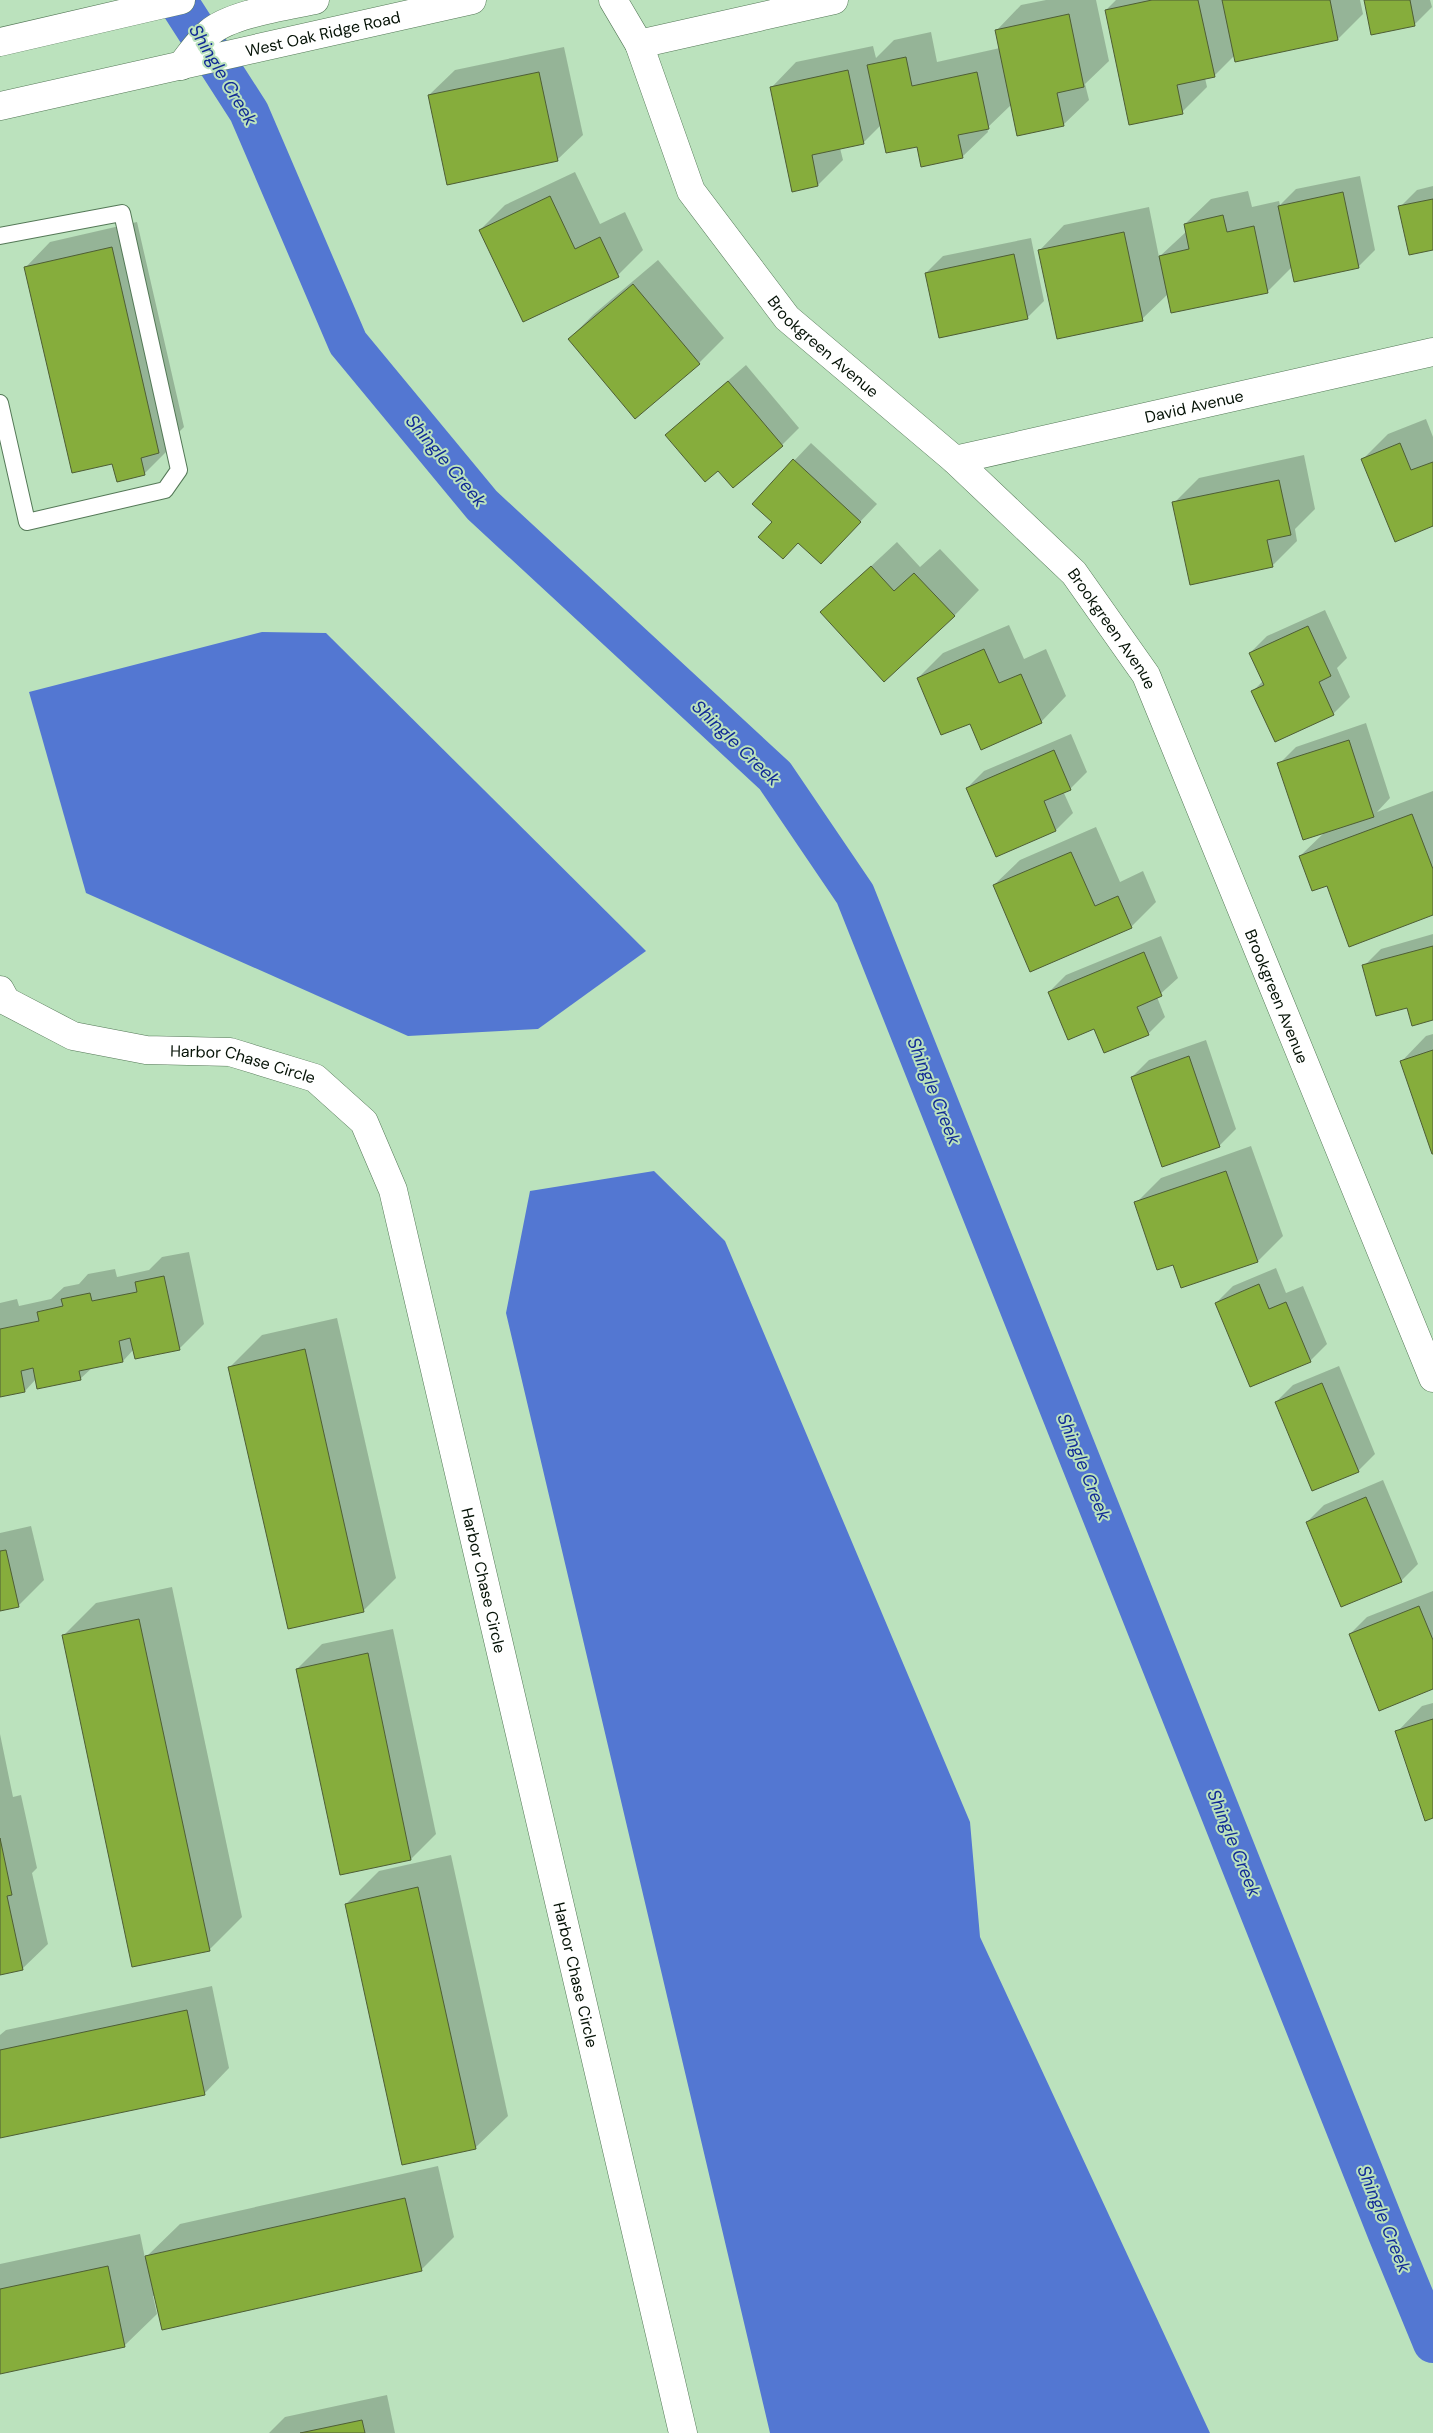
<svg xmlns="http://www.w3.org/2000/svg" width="1433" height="2433" viewBox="0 0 1433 2433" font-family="'DM Sans',sans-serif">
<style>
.water{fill:#5377d2}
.shadow{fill:#0003}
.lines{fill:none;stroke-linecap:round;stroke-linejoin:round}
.canal{stroke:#5377d2;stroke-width:40}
.building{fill:#86ad3c;stroke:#4e5e35}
.service-casing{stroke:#547857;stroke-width:18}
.minor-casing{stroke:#547857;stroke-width:29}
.tertiary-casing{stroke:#547857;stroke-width:29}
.service{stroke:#fff;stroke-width:16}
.minor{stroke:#fff;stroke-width:28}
.tertiary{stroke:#fff;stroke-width:28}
.labels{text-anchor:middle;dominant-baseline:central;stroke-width:4;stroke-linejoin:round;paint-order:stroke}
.street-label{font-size:16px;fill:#051206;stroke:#bbe2bd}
.water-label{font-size:18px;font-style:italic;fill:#112a95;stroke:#bbe2bd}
</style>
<rect width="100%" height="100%" fill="#bbe2bd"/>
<g class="water">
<path d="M 262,632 L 326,633 L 646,951 L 538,1029 L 408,1036 L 86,893 L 29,692 Z"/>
<path d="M 654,1171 L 725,1241 L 970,1822 L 980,1937 L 1210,2433 L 770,2433 L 506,1313 L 530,1191 Z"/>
</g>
<g class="shadow">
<path d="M 1046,0 L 1096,0 L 1109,61 L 1085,84 L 1089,100 L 1063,125 L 1012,104 L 987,128 L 988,132 L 962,157 L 918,145 L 881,125 L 863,143 L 840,148 L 843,160 L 818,185 L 771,88 L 796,62 L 873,46 L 876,58 L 894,40 L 931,32 L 937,62 L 1000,48 L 996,31 L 1021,5 Z"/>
<path d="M 1116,0 L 1360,0 L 1363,14 L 1338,39 L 1235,55 L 1214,76 L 1205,78 L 1207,87 L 1182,112 L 1106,10 Z"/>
<path d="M 1365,0 L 1430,0 L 1432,7 L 1415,24 L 1372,34 Z"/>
<path d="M 564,47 L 583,135 L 557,160 L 429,95 L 455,70 Z"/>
<path d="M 575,172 L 600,224 L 625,212 L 643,250 L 618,275 L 480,230 L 505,205 Z"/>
<path d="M 1360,176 L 1375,250 L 1358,267 L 1292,267 L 1268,291 L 1172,312 L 1168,294 L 1142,319 L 1039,251 L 1064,225 L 1149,207 L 1159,257 L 1187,231 L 1185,224 L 1211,199 L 1248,191 L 1252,207 L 1279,201 L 1280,205 L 1296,189 Z"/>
<path d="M 1433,186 L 1433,248 L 1400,207 L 1417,190 Z"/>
<path d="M 137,222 L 184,427 L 168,443 L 169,449 L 144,474 L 113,462 L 25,268 L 50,242 Z"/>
<path d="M 1031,238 L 1044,301 L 1027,318 L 926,273 L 943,256 Z"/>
<path d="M 658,260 L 724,338 L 699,363 L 569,339 L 594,314 Z"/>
<path d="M 746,365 L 799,428 L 782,445 L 719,469 L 666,435 Z"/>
<path d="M 1426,419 L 1433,437 L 1433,525 L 1363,459 L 1388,434 Z"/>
<path d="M 811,443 L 877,504 L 821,563 L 754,503 Z"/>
<path d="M 1304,455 L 1315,509 L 1295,529 L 1297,541 L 1272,566 L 1174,503 L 1199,478 Z"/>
<path d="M 897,542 L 920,567 L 940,549 L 979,590 L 954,616 L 822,612 Z"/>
<path d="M 1325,610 L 1347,658 L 1337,668 L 1350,697 L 1333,714 L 1253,691 L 1263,681 L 1250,653 L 1267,636 Z"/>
<path d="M 1009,625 L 1024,659 L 1046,649 L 1066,696 L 1041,722 L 970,722 L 918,678 L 943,653 Z"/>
<path d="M 1366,723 L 1390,798 L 1377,812 L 1433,791 L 1433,914 L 1327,884 L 1300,856 L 1326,831 L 1279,764 L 1296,747 Z"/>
<path d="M 1071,734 L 1087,772 L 1070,789 L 1063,791 L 1073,813 L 1056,830 L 997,855 L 967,788 L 984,771 Z"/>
<path d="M 1096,827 L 1120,882 L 1143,871 L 1156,902 L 1131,927 L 994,885 L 1020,860 Z"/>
<path d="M 1433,934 L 1433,1019 L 1364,966 L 1381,949 Z"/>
<path d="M 1161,936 L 1178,978 L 1157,997 L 1165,1017 L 1148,1034 L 1094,1027 L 1049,992 L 1066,975 Z"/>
<path d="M 1433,1034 L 1433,1153 L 1401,1062 L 1426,1036 Z"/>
<path d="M 1206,1040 L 1236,1129 L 1219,1146 L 1132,1077 L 1149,1060 Z"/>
<path d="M 1251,1146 L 1283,1236 L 1258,1261 L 1136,1203 L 1161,1178 Z"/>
<path d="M 189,1252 L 204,1324 L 179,1349 L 134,1349 L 123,1361 L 93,1367 L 80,1379 L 36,1379 L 25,1391 L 0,1396 L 0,1303 L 17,1299 L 19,1306 L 51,1299 L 64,1287 L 79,1284 L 88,1274 L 115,1269 L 117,1277 L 149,1270 L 162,1257 Z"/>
<path d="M 1276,1268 L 1286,1293 L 1303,1286 L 1327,1344 L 1310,1361 L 1216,1303 L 1233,1286 Z"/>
<path d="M 337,1318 L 396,1578 L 364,1610 L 289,1628 L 229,1368 L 262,1335 Z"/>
<path d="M 1339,1366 L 1375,1454 L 1358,1471 L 1276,1402 L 1293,1385 Z"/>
<path d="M 1383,1480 L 1418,1564 L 1401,1581 L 1307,1522 L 1324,1505 Z"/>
<path d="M 31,1526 L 44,1580 L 18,1606 L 0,1610 L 0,1533 Z"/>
<path d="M 172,1587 L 242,1917 L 209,1950 L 63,1636 L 96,1603 Z"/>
<path d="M 1433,1591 L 1433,1688 L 1350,1634 L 1367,1617 Z"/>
<path d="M 393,1629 L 436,1834 L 411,1859 L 341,1874 L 297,1669 L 322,1644 Z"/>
<path d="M 1433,1703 L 1433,1817 L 1397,1732 L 1422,1706 Z"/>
<path d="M 0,1734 L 13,1797 L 21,1795 L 37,1868 L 32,1873 L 48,1944 L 22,1969 L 0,1974 Z"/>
<path d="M 451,1855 L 508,2116 L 475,2148 L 346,1904 L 379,1871 Z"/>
<path d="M 212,1986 L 229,2068 L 204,2094 L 0,2137 L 0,2035 L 6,2030 Z"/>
<path d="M 438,2166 L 454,2237 L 421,2270 L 153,2296 L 157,2314 L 124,2346 L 0,2373 L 0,2264 L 140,2234 L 145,2258 L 180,2224 Z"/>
<path d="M 387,2395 L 395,2433 L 269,2433 L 285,2417 Z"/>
</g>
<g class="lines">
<path class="canal" d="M 177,0 L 249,112 L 348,343 L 482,505 L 775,776 L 855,894 L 1388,2234 L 1433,2343"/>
</g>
<g class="building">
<path d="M 1152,0 L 1198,0 L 1215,77 L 1177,85 L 1183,114 L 1129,125 L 1105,10 Z"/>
<path d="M 1222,0 L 1330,0 L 1338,40 L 1235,62 Z"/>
<path d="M 1364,0 L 1410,0 L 1415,26 L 1371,35 Z"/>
<path d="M 1069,14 L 1084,87 L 1057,93 L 1064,126 L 1017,136 L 995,30 Z"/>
<path d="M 906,57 L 912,86 L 977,72 L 989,129 L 958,135 L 963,158 L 921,167 L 917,147 L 886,153 L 867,65 Z"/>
<path d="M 848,70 L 864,144 L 812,155 L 818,186 L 792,192 L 770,87 Z"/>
<path d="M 539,72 L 558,161 L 447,185 L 428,95 Z"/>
<path d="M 1343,192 L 1359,268 L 1294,282 L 1278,206 Z"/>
<path d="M 550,196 L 575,249 L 600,237 L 619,277 L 523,322 L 479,230 Z"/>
<path d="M 1433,199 L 1433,250 L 1409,255 L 1398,206 Z"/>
<path d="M 1223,215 L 1227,232 L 1254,226 L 1268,293 L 1171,313 L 1159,256 L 1189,249 L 1184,224 Z"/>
<path d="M 1124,232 L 1143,321 L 1057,339 L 1038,250 Z"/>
<path d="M 112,247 L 159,453 L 141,458 L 145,475 L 117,482 L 112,464 L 72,473 L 24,267 Z"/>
<path d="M 1014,254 L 1028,319 L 939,338 L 925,273 Z"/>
<path d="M 633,284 L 700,364 L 635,419 L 568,339 Z"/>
<path d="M 728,381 L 783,446 L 733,488 L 718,471 L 705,482 L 665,435 Z"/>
<path d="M 1400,443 L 1411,470 L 1433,462 L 1433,526 L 1395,542 L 1361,459 Z"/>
<path d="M 793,459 L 861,522 L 821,564 L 798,543 L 783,559 L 758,537 L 772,522 L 752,504 Z"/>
<path d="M 1279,480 L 1291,535 L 1267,540 L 1273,567 L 1190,585 L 1172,502 Z"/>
<path d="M 871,566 L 894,591 L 914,573 L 955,616 L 884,682 L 820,612 Z"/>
<path d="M 1308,626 L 1331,676 L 1319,682 L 1334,715 L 1275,742 L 1251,691 L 1264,685 L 1249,653 Z"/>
<path d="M 984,649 L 999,683 L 1021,674 L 1042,723 L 981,750 L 970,724 L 941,735 L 917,678 Z"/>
<path d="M 1349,740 L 1374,817 L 1303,840 L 1277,763 Z"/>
<path d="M 1054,750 L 1071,790 L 1044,801 L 1056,831 L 996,857 L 966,788 Z"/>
<path d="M 1412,814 L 1433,869 L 1433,915 L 1349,947 L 1327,886 L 1312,891 L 1299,856 Z"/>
<path d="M 1071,852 L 1095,906 L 1118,896 L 1132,928 L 1030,972 L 993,885 Z"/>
<path d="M 1433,946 L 1433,1020 L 1412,1026 L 1407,1008 L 1376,1016 L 1362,965 Z"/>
<path d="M 1144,952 L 1162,996 L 1137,1007 L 1149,1035 L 1104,1053 L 1094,1029 L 1068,1040 L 1048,992 Z"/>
<path d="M 1433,1050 L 1433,1154 L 1432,1154 L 1400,1061 Z"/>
<path d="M 1189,1056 L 1220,1147 L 1162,1167 L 1131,1077 Z"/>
<path d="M 1226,1171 L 1258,1262 L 1181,1288 L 1173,1265 L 1157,1270 L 1134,1202 Z"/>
<path d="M 164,1276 L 180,1350 L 135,1359 L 130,1338 L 119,1341 L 123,1362 L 79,1371 L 81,1380 L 37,1389 L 33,1368 L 21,1371 L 25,1392 L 0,1397 L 0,1329 L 39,1321 L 37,1312 L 63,1306 L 61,1299 L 90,1293 L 92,1301 L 137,1292 L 135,1282 Z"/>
<path d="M 1259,1284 L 1269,1309 L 1286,1302 L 1311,1362 L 1250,1387 L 1215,1303 Z"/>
<path d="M 305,1349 L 364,1612 L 288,1629 L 228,1367 Z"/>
<path d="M 1322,1383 L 1359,1472 L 1312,1491 L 1275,1402 Z"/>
<path d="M 1366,1497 L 1402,1582 L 1341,1607 L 1306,1522 Z"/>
<path d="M 6,1550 L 19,1607 L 0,1611 L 0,1551 Z"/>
<path d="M 1419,1606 L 1433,1640 L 1433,1689 L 1379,1711 L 1349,1634 Z"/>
<path d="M 139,1619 L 210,1951 L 132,1967 L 62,1635 Z"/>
<path d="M 368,1653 L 411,1860 L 340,1875 L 296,1669 Z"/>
<path d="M 1433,1719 L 1433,1818 L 1425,1821 L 1395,1731 Z"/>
<path d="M 0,1838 L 12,1895 L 7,1896 L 23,1970 L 0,1975 Z"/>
<path d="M 418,1887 L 476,2149 L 402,2165 L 345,1904 Z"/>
<path d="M 187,2010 L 205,2095 L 0,2138 L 0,2050 Z"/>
<path d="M 405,2198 L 422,2271 L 162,2330 L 145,2256 Z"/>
<path d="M 108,2266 L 125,2347 L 0,2374 L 0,2289 Z"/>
<path d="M 362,2420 L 365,2433 L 300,2433 Z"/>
</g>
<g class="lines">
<g class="service-casing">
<path id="service" d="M 0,236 L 122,213 L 179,470 L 165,490 L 27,522 L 0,403"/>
</g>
<g class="minor-casing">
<g id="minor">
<path id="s1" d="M 613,0 L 639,44 L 691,191 L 787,318 L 955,460 L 1074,573 L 1146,675 L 1433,1378"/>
<path d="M 639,44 L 834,0"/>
<path id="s2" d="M 955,460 L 1433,352"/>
<path id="s3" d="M 0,990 L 6,1001 L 73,1036 L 146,1050 L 230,1052 L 315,1078 L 364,1122 L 393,1190 L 683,2433"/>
</g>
</g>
<g class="tertiary-casing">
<g id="tertiary">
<path d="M 0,42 L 181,0"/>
<path d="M 181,66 C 190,55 198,42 209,33 C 230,14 287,6 315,0"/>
<path id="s4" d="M 0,106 L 472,0"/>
</g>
</g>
<use href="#service" class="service"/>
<use href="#minor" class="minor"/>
<use href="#tertiary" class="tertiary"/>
</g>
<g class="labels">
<g class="street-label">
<text stroke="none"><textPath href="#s4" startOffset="331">West Oak Ridge Road</textPath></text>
<text stroke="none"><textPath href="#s1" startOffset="412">Brookgreen Avenue</textPath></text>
<text stroke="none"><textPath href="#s2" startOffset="245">David Avenue</textPath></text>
<text stroke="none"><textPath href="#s1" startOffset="818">Brookgreen Avenue</textPath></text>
<text stroke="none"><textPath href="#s1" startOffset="1222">Brookgreen Avenue</textPath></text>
<text stroke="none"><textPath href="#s3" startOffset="261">Harbor Chase Circle</textPath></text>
<text stroke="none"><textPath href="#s3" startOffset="876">Harbor Chase Circle</textPath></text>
<text stroke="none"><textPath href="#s3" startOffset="1281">Harbor Chase Circle</textPath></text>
</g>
<g class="water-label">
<text transform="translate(223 75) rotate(59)">Shingle Creek</text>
<text transform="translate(446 461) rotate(50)">Shingle Creek</text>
<text transform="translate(736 743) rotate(44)">Shingle Creek</text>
<text transform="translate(934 1091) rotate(68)">Shingle Creek</text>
<text transform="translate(1084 1467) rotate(68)">Shingle Creek</text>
<text transform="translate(1234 1843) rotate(68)">Shingle Creek</text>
<text transform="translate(1384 2219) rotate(68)">Shingle Creek</text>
</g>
</g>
</svg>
